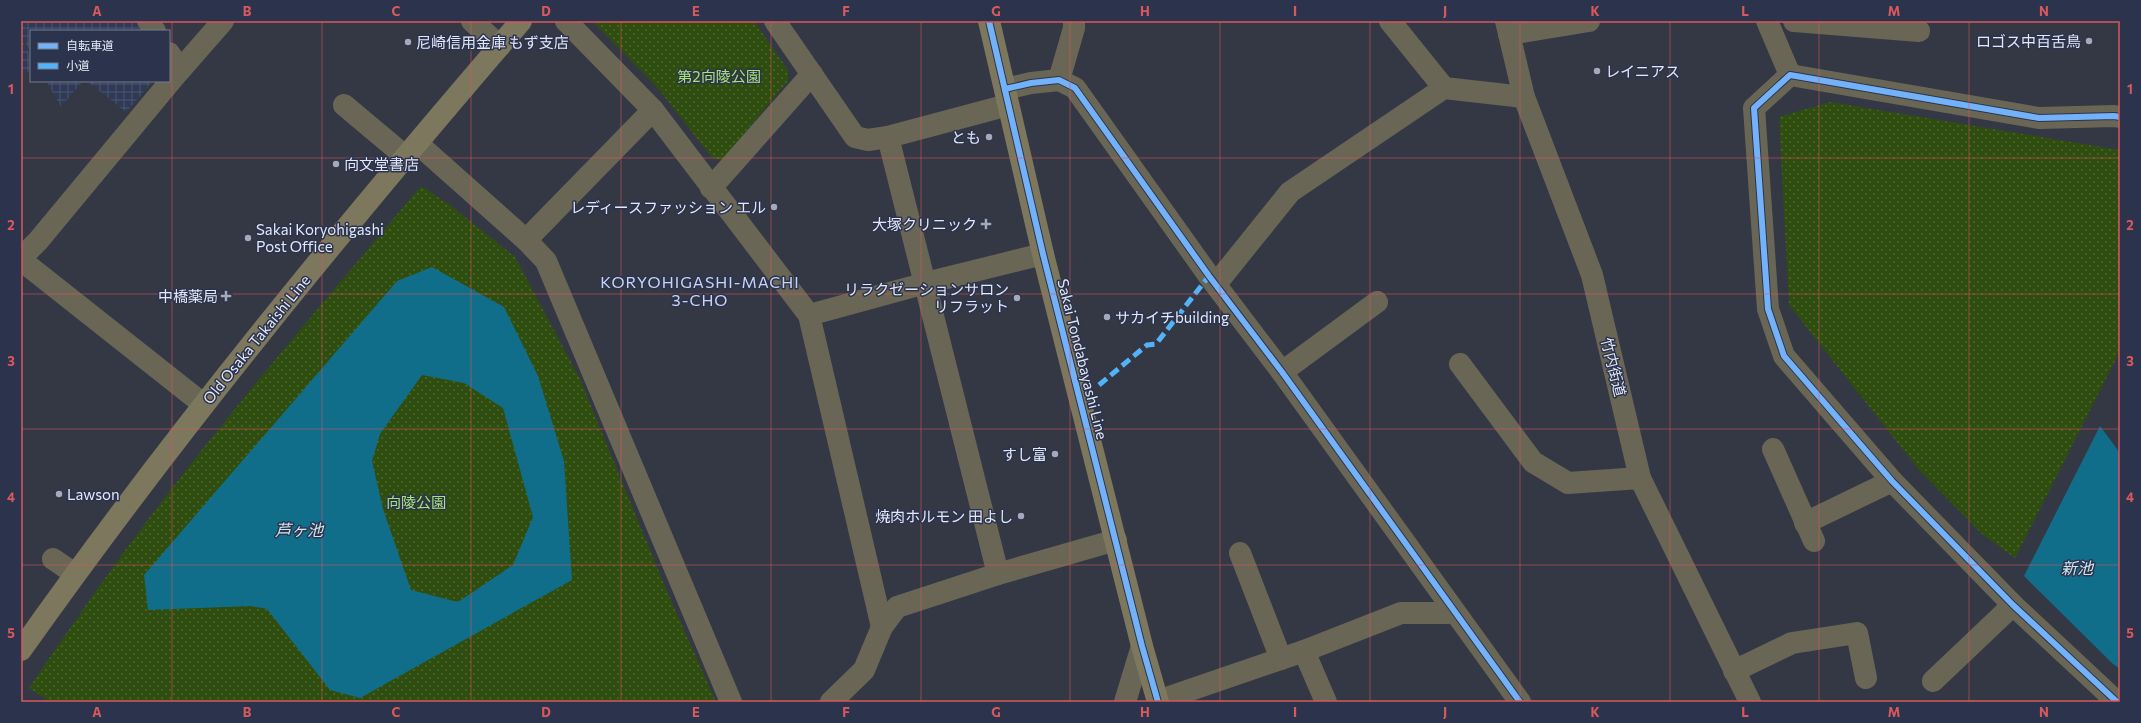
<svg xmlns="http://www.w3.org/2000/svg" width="2141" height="723" viewBox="0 0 2141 723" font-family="Commissioner,'Noto Sans JP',sans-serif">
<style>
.industrial{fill:url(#industrial-grid)}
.green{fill:url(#green-dots)}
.water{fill:#116e8a;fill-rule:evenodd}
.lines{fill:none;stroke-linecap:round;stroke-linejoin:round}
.minor{stroke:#6a6656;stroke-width:22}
.major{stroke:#7d775e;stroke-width:22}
.quiet{stroke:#52b3f8;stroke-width:5;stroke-dasharray:10 5;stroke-linecap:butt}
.cycleway-casing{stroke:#2c344d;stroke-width:8}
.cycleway{stroke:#73b2f8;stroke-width:6}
.grid{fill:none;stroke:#d9585c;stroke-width:1;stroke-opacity:0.55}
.poi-dot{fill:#a5aab9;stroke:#2c344d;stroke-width:1.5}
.labels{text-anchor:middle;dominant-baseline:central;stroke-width:3;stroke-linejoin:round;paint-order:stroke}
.poi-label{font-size:15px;fill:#e2e8f8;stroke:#2c344d;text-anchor:end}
.park-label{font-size:15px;fill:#a8e177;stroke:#2c344d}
.street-label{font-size:15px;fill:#e2e8f8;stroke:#2c344d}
.neighbourhood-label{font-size:16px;letter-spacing:1px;fill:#c9d4f4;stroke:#2c344d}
.water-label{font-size:16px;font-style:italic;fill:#cde6f0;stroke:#2c344d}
.neatline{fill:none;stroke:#d9585c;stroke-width:1.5}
.grid-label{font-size:13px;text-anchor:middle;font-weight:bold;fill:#d9585c}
</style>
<defs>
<pattern id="industrial-grid" width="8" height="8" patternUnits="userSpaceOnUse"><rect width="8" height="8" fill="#303955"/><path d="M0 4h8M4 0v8" fill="none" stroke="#4e566e"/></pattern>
<pattern id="green-dots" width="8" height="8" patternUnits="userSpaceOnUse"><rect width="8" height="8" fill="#2f4d0e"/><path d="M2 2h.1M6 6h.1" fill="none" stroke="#4d6732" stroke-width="1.8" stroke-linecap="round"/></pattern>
</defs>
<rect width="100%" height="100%" fill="#343845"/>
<g class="industrial">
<path d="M 21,21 L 135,21 L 141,31 L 31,31 L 31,53 L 21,36 Z"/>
<path d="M 21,39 L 31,57 L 31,70 L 21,76 Z"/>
<path d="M 46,81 L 83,81 L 61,107 Z"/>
<path d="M 87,81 L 153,81 L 126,112 Z"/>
</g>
<g class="green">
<path d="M 595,21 L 754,21 L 788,70 L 788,81 L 722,160 L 713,159 L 656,86 L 595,24 Z"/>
<path d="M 1830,102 L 2120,150 L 2120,351 L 2015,558 L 1983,535 L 1919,470 L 1789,305 L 1779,117 Z"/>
<path d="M 421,186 L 450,205 L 515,257 L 580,379 L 666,589 L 716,702 L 51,702 L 29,688 C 72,625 116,561 163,500 C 245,393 334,290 421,186 Z"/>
</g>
<g class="water">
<path d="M 432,267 L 504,307 L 538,376 L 564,461 L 572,580 L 360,698 L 330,690 L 267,609 L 251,606 L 148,610 L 144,575 L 397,281 ZM 422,375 L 464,383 L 503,408 L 533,517 L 513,565 L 458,602 L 411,590 L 383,509 L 372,461 L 380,434 Z"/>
<path d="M 2100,426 L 2120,453 L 2120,669 L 2113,664 L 2024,576 Z"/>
</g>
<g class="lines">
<g class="minor">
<path d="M 148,21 L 155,31"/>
<path d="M 472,21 L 500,46"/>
<path d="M 566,21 L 653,110 L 809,315 L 882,627"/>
<path d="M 775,21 L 855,137 L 868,140 L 888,137 L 998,574"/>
<path d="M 1390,21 L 1444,88"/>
<path d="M 1506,21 L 1524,97 L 1592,275 L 1640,478 L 1750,702"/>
<path d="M 1767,21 L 1790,75"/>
<path d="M 1794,21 L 1919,31"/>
<path d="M 1509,34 L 1589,21"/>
<path d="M 169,53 L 180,70"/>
<path d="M 1059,80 L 1074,28 L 1074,21"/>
<path d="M 1005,89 L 1031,83 L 1059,80 L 1075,88 L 1209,276 L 1282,372 L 1520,702"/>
<path d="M 344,105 L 406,157"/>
<path d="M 888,137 L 1008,105"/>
<path d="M 418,144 L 526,240 L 546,261 L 731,702"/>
<path d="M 711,188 L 812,74"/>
<path d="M 526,240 L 653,110"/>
<path d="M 21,258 L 38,241 L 174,77 L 223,21"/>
<path d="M 21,260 L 203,404"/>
<path d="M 1216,284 L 1290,192 L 1444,88 L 1524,97"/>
<path d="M 809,315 L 926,283 L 1043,254"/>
<path d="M 1460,364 L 1533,462 L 1568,483 L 1640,478"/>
<path d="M 1282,372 L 1377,302"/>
<path d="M 1773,449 L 1814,541"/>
<path d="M 1805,523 L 1892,481"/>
<path d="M 1240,553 L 1281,659"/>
<path d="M 53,559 L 75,574"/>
<path d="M 1304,651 L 1326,702"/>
<path d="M 1734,671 L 1792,643 L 1857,633 L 1866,678"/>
<path d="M 1933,681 L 2013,605"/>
<path d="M 1158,701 L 1304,651 L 1401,613 L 1454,613"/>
<path d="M 831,702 L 864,670 L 882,627 L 897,607 L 998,574 L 1116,540"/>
<path d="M 1125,702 L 1142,646"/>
<path d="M 2117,702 L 2013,605 L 1892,481 L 1784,356 L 1768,309 L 1754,108 L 1790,75 L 2039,118 L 2114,116 L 2120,117"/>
</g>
<g class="major">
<path d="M 989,21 L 1043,254 L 1142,646 L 1158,702"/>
<path d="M 21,650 C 176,431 346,224 521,21"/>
</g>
<path class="quiet" d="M 1099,385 L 1147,345 L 1156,344 L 1209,276"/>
<g class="cycleway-casing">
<g id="cycleway">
<path d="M 989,21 L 1043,254 L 1142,646 L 1158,702"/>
<path d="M 1005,89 L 1031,83 L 1059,80 L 1075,88 L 1209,276 L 1282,372 L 1520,702"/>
<path d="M 2117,702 L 2013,605 L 1892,481 L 1784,356 L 1768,309 L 1754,108 L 1790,75 L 2039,118 L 2114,116 L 2120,117"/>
</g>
</g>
<use href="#cycleway" class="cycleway"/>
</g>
<path class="grid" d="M 172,21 L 172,702M 322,21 L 322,702M 471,21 L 471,702M 621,21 L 621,702M 771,21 L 771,702M 921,21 L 921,702M 1070,21 L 1070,702M 1220,21 L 1220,702M 1370,21 L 1370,702M 1520,21 L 1520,702M 1670,21 L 1670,702M 1819,21 L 1819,702M 1969,21 L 1969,702M 21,158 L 2120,158M 21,294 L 2120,294M 21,429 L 2120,429M 21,565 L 2120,565"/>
<g class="poi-dot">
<circle cx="2089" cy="41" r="4"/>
<circle cx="408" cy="42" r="4"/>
<circle cx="1597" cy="71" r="4"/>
<circle cx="989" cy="137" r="4"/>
<circle cx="336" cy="164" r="4"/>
<circle cx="774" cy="207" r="4"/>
<path d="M984 218h4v4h4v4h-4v4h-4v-4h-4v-4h4z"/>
<circle cx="248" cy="238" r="4"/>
<path d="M224 290h4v4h4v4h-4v4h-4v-4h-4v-4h4z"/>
<circle cx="1017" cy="298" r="4"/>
<circle cx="1107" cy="317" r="4"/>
<circle cx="1055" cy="454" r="4"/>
<circle cx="59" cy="494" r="4"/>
<circle cx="1021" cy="516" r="4"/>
</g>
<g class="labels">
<g class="poi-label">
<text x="2081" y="41">ロゴス中百舌鳥</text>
<text x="416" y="42" text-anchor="start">尼崎信用金庫 もず支店</text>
<text x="1605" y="71" text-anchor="start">レイニアス</text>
<text x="981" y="137">とも</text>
<text x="344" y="164" text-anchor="start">向文堂書店</text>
<text x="766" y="207">レディースファッション エル</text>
<text x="977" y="224">大塚クリニック</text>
<text x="256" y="229" text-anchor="start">Sakai Koryohigashi<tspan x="256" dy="17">Post Office</tspan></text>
<text x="1009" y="289">リラクゼーションサロン<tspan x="1009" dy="17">リフラット</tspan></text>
<text x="218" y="296">中橋薬局</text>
<text x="1115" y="317" text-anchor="start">サカイチbuilding</text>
<text x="1047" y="454">すし富</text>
<text x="67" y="494" text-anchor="start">Lawson</text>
<text x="1013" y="516">焼肉ホルモン 田よし</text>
</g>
<g class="park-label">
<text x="719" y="76">第2向陵公園</text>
<text x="416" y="502">向陵公園</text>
</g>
<g class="street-label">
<text transform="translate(256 339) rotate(-51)">Old Osaka Takaishi Line</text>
<text transform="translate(1083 359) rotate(76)">Sakai Tondabayashi Line</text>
<text transform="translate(1614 367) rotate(76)">竹内街道</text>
</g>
<g class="neighbourhood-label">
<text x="700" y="281">KORYOHIGASHI-MACHI<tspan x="700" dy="18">3-CHO</tspan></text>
</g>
<g class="water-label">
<text x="299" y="529">芦ヶ池</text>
<text x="2077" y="567">新池</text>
</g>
</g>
<rect width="2141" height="723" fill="none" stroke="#2c344d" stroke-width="44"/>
<rect x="30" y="30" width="140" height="52" fill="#2c344d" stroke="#757c91"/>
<rect x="38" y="43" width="20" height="6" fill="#73b2f8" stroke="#757c91"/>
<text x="66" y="50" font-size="12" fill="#e2e8f8">自転車道</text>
<rect x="38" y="63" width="20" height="6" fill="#52b3f8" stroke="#757c91"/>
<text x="66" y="70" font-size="12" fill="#e2e8f8">小道</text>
<rect x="22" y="22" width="2097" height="679" class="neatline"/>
<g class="grid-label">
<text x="97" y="16">A</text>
<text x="247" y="16">B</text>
<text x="396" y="16">C</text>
<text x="546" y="16">D</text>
<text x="696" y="16">E</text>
<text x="846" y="16">F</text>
<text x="996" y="16">G</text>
<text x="1145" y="16">H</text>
<text x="1295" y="16">I</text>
<text x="1445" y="16">J</text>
<text x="1595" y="16">K</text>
<text x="1745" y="16">L</text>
<text x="1894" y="16">M</text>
<text x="2044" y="16">N</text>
<text x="11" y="94">1</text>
<text x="2130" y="94">1</text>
<text x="11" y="230">2</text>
<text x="2130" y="230">2</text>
<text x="11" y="366">3</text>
<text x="2130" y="366">3</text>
<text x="11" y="502">4</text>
<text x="2130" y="502">4</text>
<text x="11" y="638">5</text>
<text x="2130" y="638">5</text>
<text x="97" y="717">A</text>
<text x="247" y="717">B</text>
<text x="396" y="717">C</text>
<text x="546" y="717">D</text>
<text x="696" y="717">E</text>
<text x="846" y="717">F</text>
<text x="996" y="717">G</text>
<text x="1145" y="717">H</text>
<text x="1295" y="717">I</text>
<text x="1445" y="717">J</text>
<text x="1595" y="717">K</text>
<text x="1745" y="717">L</text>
<text x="1894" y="717">M</text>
<text x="2044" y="717">N</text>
</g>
</svg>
